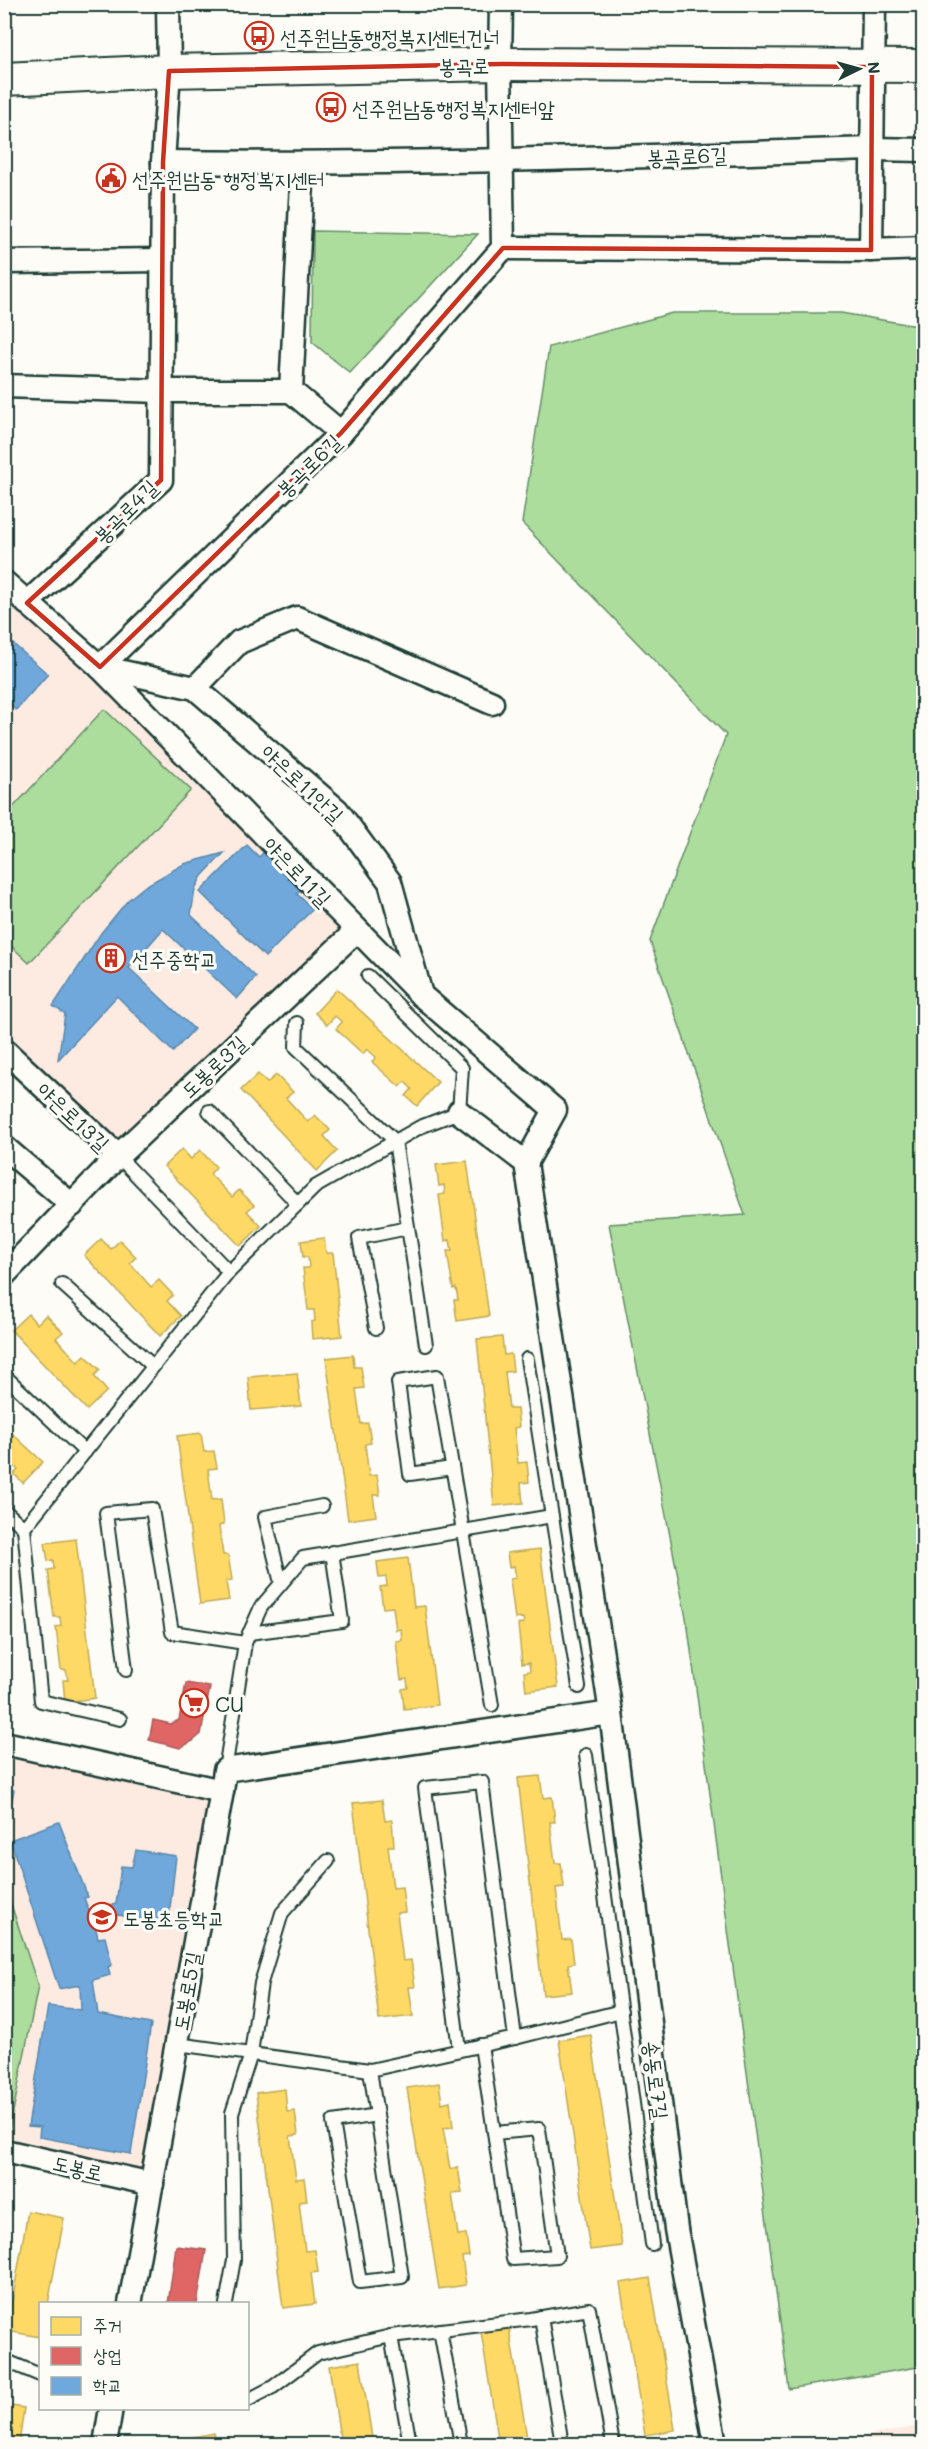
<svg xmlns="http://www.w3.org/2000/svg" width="928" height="2449" viewBox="0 0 928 2449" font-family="Mali,'Poor Story',sans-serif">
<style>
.built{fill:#fdebe2}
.green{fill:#acdd9d;stroke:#668d68;stroke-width:1.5}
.homes{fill:#ffd966;stroke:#bcaa57;stroke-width:1.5}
.shops{fill:#e06666;stroke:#a65a57;stroke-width:1.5}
.schools{fill:#6fa8dc;stroke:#5788aa;stroke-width:1.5}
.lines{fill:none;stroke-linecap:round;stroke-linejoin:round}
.lane-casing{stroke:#1f3d34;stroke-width:16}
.street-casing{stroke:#1f3d34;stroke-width:27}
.secondary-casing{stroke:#1f3d34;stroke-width:36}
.lane{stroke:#fdfcf7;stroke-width:12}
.street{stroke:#fdfcf7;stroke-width:22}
.secondary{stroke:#fdfcf7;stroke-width:32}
.marked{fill:none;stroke:#c8321e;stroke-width:4.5;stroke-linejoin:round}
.labels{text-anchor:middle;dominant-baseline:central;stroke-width:6;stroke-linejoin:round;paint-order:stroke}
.poi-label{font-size:21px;fill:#1f3d34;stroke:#fdfcf7;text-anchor:start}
.street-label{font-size:21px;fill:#1f3d34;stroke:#fdfcf7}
</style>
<rect width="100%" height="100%" fill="#fdfcf7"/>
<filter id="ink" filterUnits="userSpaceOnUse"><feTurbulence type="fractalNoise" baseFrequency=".0167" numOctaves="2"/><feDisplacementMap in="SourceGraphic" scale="12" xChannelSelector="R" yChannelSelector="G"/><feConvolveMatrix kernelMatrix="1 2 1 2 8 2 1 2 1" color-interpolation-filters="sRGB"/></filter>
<g filter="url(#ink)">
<g class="built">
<path d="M 4,582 L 357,930 L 118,1156 L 5,1050 Z"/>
<path d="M 5,1743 L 222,1791 L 152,2184 L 5,2151 Z"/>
<path d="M 923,2425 L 923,2444 L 824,2444 Z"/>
</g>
<g class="green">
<path d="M 313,231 L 478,234 L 350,373 L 312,342 Z"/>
<path d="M 672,313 L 841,313 L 923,327 L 923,2366 L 789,2389 L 688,1628 L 609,1224 L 745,1215 L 650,941 L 726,735 L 522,523 L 549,347 Z"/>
<path d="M 104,709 L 191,790 L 29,963 L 5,940 L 5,816 Z"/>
<path d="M 4,1892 L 7,1892 L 38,1986 L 9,2132 L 4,2131 Z"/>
</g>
<g class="homes">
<path d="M 337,989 L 438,1082 L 417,1106 L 406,1096 L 412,1089 L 405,1082 L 400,1087 L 372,1062 L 376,1057 L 367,1049 L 363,1054 L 336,1029 L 342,1022 L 335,1016 L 327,1025 L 315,1013 Z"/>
<path d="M 258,1074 L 267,1083 L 276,1075 L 293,1092 L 286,1098 L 308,1122 L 315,1115 L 330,1130 L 324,1136 L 337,1151 L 317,1171 L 241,1090 Z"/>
<path d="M 182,1149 L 191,1159 L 200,1150 L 216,1167 L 210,1174 L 232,1197 L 239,1190 L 254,1205 L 247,1211 L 261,1226 L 240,1246 L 164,1166 Z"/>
<path d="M 467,1161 L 489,1316 L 457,1321 L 454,1300 L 458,1300 L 456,1288 L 453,1289 L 447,1251 L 452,1251 L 450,1240 L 445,1241 L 439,1195 L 445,1194 L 444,1185 L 439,1186 L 436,1165 Z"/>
<path d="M 324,1238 L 326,1253 L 333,1253 L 342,1336 L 312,1339 L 311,1322 L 315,1321 L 314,1310 L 308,1310 L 303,1268 L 309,1268 L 308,1257 L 303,1257 L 301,1241 Z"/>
<path d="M 101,1239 L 111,1249 L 120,1240 L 136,1257 L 130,1263 L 151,1287 L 159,1280 L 173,1295 L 167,1301 L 181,1316 L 160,1336 L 84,1255 Z"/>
<path d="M 28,1314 L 37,1324 L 46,1315 L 63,1332 L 56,1338 L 78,1362 L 85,1355 L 100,1370 L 94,1376 L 107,1391 L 87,1410 L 11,1330 Z"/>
<path d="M 502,1337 L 504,1355 L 511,1354 L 513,1371 L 505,1372 L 509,1409 L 517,1409 L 519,1427 L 514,1428 L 518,1463 L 527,1462 L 529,1482 L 521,1483 L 523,1503 L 494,1506 L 477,1339 Z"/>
<path d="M 353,1355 L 354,1367 L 361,1367 L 364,1388 L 356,1389 L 361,1424 L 368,1423 L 371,1443 L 365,1444 L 369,1476 L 377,1475 L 380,1495 L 373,1495 L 376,1516 L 348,1520 L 326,1358 Z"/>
<path d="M 297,1373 L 301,1406 L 251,1410 L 248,1377 Z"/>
<path d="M 4,1426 L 43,1462 L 23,1483 L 14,1474 L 18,1470 L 9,1461 L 4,1466 Z"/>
<path d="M 201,1433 L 204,1452 L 214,1451 L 217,1468 L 208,1469 L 212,1500 L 221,1499 L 224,1524 L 219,1526 L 223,1555 L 228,1555 L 232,1580 L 226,1581 L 229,1600 L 200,1604 L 177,1436 Z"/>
<path d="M 76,1539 L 95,1698 L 65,1702 L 63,1680 L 68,1680 L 66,1670 L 61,1670 L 56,1627 L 61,1626 L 60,1617 L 54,1617 L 48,1570 L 54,1569 L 53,1560 L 48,1561 L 45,1543 Z"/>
<path d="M 540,1549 L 558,1687 L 526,1691 L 524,1672 L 530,1671 L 529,1663 L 522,1664 L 518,1624 L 524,1623 L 523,1618 L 515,1619 L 510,1579 L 516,1578 L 514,1566 L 509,1567 L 507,1553 Z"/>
<path d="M 408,1558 L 414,1607 L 425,1606 L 437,1705 L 404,1709 L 402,1689 L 408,1688 L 407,1679 L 401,1680 L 396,1641 L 402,1640 L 401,1629 L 396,1630 L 393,1607 L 383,1608 L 380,1587 L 387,1586 L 386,1577 L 379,1578 L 377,1562 Z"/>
<path d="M 540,1776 L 543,1798 L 552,1797 L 555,1822 L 550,1822 L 555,1863 L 561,1863 L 564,1887 L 556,1888 L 562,1940 L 571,1939 L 574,1963 L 568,1964 L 572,1992 L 543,1995 L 518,1778 Z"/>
<path d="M 382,1800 L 385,1821 L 392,1820 L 394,1846 L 388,1846 L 393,1888 L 402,1887 L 405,1912 L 397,1913 L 403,1961 L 411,1960 L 415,1987 L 409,1987 L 413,2016 L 379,2020 L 353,1803 Z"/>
<path d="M 591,2035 L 622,2246 L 590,2250 L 559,2040 Z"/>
<path d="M 439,2083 L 442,2103 L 450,2101 L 453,2127 L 443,2128 L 450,2169 L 458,2167 L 462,2193 L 452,2194 L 458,2235 L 466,2234 L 469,2256 L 462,2257 L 466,2285 L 439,2289 L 407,2088 Z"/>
<path d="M 285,2089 L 287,2112 L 295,2111 L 298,2135 L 290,2136 L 296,2179 L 304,2178 L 307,2201 L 299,2202 L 305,2251 L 315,2250 L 318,2272 L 311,2273 L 315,2304 L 283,2308 L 256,2093 Z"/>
<path d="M 28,2211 L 64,2218 L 48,2304 L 40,2304 L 40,2337 L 7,2331 Z"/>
<path d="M 650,2278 L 675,2430 L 645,2435 L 620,2283 Z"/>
<path d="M 509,2328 L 528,2444 L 499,2444 L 481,2332 Z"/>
<path d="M 360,2361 L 373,2444 L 341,2444 L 329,2366 Z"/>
<path d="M 4,2405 L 24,2408 L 19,2444 L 4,2444 Z"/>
<path d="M 214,2433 L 217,2444 L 183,2444 L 182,2439 Z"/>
</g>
<g class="shops">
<path d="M 186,1683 L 210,1687 L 201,1734 L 193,1741 L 180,1748 L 149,1740 L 153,1720 L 171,1724 L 179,1720 Z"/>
<path d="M 176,2246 L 206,2250 L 197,2304 L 168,2304 Z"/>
</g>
<g class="schools">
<path d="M 4,636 L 48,674 L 16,710 L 4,700 Z"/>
<path d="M 247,845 L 259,857 L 268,848 L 305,886 L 297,894 L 313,909 L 265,957 L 200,892 Z"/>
<path d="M 224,853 L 202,876 L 195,889 L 191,915 L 256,977 L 237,999 L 163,929 L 129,968 L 194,1029 L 173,1052 L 117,996 L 58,1060 L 65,1014 L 53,1006 L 101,933 L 128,900 L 145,886 L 184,864 Z"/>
<path d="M 4,1788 L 14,1790 L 4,1839 Z"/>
<path d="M 59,1822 L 88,1897 L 84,1898 L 89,1911 L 116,1904 L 121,1866 L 132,1867 L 136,1850 L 176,1856 L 168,1926 L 119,1915 L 94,1921 L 98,1938 L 105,1937 L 112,1965 L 108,1967 L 110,1975 L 93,1980 L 98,2014 L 151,2024 L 131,2154 L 39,2137 L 40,2127 L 28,2126 L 48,2006 L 81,2010 L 80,1985 L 59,1989 L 10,1840 Z"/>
</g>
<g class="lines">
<g class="lane-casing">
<g id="lane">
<path d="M 297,1023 L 296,1047 L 395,1141 L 426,1345"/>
<path d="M 209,1111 L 298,1204"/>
<path d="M 118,1156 L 229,1272"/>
<path d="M 62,1284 L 153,1366"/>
<path d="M 376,1328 L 359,1238 L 408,1228"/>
<path d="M 527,1359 L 579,1687"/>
<path d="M 4,1375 L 85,1452"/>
<path d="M 452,1468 L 410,1474 L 398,1382 L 437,1376 L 492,1705"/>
<path d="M 4,1510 L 24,1528"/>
<path d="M 281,1583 L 265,1517 L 322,1506"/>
<path d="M 249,1633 L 342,1621 L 332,1552"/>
<path d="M 126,1670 L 106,1513 L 152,1509 L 172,1632 L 245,1643"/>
<path d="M 120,1719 L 41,1701 L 24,1528 L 229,1272 L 315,1187 L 420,1127 L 459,1112 L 462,1068 L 368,976"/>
<path d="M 586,1755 L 652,2244"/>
<path d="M 225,1770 L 245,1643 L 261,1607 L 303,1558 L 552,1516"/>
<path d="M 177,2044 L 370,2070 L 515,2038 L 621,2011"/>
<path d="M 481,2045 L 513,2259 L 557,2256 L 539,2129 L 494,2133"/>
<path d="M 459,2049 L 425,1788 L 482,1782 L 515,2038"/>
<path d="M 370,2070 L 402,2277 L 360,2282 L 333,2122 L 377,2115"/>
<path d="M 226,2304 L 234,2260 L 232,2113 L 251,2054 L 261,1983 L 282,1913 L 328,1861"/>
<path d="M 541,2317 L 562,2444"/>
<path d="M 440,2330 L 461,2444"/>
<path d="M 391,2336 L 410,2444"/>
<path d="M 4,2360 L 40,2375"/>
<path d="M 248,2400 L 273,2387 L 318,2353 L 391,2336 L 531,2319 L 589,2309 L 613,2444"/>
</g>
</g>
<g class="street-casing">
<g id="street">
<path d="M 163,162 C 399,165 635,157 871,149 L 924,150"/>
<path d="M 503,248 L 871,250 L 924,248"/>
<path d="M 871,250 L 874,4"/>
<path d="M 4,262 L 161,260"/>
<path d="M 4,386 L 161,391 L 291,391 L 341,433"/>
<path d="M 291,391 L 303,164"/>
<path d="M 4,582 L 100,667 L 422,996 L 555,1110 L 526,1163"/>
<path d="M 27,603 L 161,480 L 163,162 L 169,71 L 168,4"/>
<path d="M 100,667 L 341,433 L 503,248 L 500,64 L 501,4"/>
<path d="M 100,667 L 195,688 L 337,810 L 390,882 L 421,995"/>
<path d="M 195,688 L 239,642 L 297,618 L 492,703"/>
<path d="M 4,1050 L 118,1156"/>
<path d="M 459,1112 L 526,1163 L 611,1713 L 676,2229 L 715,2444"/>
<path d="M 4,1147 L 72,1205"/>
<path d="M 4,1275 L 118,1156 L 357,930"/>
<path d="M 4,1743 L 222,1791 L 130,2304"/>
<path d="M 222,1791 L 225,1770 L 611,1713"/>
<path d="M 4,2151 L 152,2184"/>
<path d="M 105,2444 L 111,2408"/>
</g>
</g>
<g class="secondary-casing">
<path id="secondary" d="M 4,79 L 169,71 L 500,64 L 924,66"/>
</g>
<use href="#lane" class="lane"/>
<use href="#street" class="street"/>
<use href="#secondary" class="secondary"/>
</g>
</g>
<path class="marked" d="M 500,64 L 872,67 L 871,250 L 503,248 L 341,433 L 100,667 L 27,603 L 161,480 L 163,162 L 169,71 Z"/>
<defs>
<g id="bus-ring" transform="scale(1.5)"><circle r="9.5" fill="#fdfcf7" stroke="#c8321e" stroke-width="1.5"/><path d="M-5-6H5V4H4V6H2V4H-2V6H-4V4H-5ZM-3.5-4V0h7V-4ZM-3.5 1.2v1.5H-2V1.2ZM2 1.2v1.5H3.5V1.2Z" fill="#c8321e"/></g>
<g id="civic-ring" transform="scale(1.5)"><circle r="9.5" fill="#fdfcf7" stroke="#c8321e" stroke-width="1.5"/><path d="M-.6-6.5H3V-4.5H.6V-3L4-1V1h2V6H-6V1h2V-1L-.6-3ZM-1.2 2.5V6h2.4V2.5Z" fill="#c8321e"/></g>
<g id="building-ring" transform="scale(1.5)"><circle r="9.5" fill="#fdfcf7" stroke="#c8321e" stroke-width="1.5"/><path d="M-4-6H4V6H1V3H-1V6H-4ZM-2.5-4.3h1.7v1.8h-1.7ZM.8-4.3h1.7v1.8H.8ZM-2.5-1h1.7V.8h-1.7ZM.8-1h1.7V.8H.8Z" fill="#c8321e"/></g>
<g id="supermarket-ring" transform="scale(1.5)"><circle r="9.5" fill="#fdfcf7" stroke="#c8321e" stroke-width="1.5"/><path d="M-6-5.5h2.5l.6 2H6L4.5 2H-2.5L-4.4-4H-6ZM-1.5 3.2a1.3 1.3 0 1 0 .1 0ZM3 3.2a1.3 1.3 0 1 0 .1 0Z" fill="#c8321e"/></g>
<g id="school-ring" transform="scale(1.5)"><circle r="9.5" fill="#fdfcf7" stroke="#c8321e" stroke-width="1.5"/><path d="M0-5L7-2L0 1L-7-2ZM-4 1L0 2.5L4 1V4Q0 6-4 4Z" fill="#c8321e"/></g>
</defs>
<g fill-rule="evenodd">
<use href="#bus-ring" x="259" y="36"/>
<use href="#bus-ring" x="331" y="107"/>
<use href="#civic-ring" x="111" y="178"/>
<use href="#building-ring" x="111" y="958"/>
<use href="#supermarket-ring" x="194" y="1703"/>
<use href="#school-ring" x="102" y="1917"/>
</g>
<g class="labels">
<g class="poi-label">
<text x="280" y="36">선주원남동행정복지센터건너</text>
<text x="352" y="107">선주원남동행정복지센터앞</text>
<text x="132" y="178">선주원남동 행정복지센터</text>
<text x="132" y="958">선주중학교</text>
<text x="215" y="1703">CU</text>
<text x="123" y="1917">도봉초등학교</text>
</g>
<g class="street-label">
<text transform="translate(464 65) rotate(-1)">봉곡로</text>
<text transform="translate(687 155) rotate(-2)">봉곡로6길</text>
<text transform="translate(308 465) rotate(-44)">봉곡로6길</text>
<text transform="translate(125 511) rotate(-45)">봉곡로4길</text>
<text transform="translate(303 783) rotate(43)">야은로11안길</text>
<text transform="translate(298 871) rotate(46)">야은로11길</text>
<text transform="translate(213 1066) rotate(-43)">도봉로3길</text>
<text transform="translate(74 1116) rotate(43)">야은로13길</text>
<text transform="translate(186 1991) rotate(-80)">도봉로5길</text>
<text transform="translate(657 2080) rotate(83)">송동로7길</text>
<text transform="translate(78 2167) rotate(13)">도봉로</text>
</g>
</g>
<rect width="928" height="2449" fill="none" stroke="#fdfcf7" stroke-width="24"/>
<rect x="12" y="12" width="904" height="2425" fill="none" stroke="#1f3d34" stroke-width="2" filter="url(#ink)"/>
<rect x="39" y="2302" width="210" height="108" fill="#fdfcf7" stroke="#a4b0a9" stroke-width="1.5"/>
<rect x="51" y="2317" width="30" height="18" fill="#ffd966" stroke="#a4b0a9" stroke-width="1.5"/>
<text x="93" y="2332" font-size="18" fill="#1f3d34">주거</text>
<rect x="51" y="2347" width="30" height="18" fill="#e06666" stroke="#a4b0a9" stroke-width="1.5"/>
<text x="93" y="2362" font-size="18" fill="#1f3d34">상업</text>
<rect x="51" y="2377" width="30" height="18" fill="#6fa8dc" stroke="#a4b0a9" stroke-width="1.5"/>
<text x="93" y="2392" font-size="18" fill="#1f3d34">학교</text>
<g transform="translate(859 69) rotate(85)" stroke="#fdfcf7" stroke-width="4.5" paint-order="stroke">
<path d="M0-4.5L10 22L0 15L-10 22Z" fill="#1f3d34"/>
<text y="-9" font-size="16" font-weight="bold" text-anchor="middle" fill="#1f3d34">N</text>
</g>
</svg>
